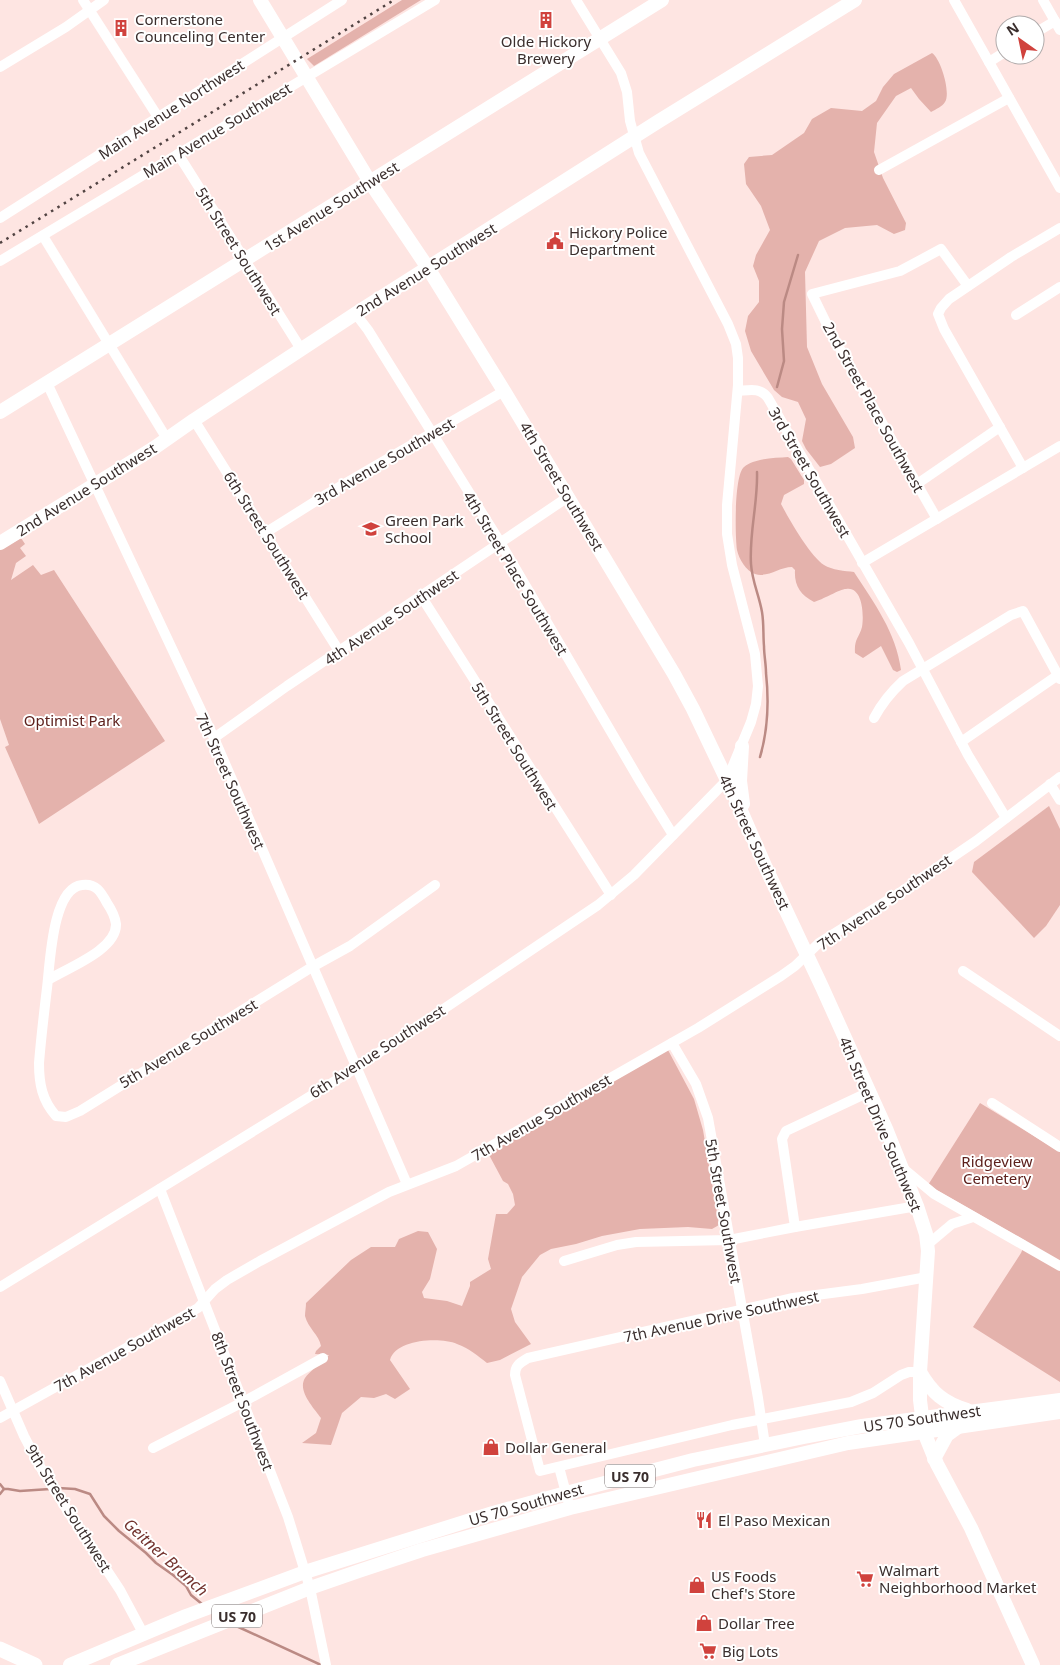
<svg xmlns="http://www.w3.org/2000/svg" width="1060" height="1665" viewBox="0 0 1060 1665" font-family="'Noto Sans',sans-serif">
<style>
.green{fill:#e4b2ac}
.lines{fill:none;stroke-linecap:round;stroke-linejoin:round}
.stream{stroke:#bb8a84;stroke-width:2.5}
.minor{stroke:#fff;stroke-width:10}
.major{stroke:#fff;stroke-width:14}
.highway{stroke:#fff;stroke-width:15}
.rail{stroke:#514342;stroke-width:2.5;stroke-dasharray:2.5 5;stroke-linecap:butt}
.labels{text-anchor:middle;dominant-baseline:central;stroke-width:4;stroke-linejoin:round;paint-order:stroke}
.shield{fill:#fff;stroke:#756d6c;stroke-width:1}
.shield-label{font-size:14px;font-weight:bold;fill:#3a2e2d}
.poi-label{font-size:15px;fill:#3a2e2d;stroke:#fff;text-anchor:start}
.street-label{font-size:15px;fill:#3a2e2d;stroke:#fff}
.park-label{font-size:15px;fill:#5d201c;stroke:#fff}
.water-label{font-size:16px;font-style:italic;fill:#72332e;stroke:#fff}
</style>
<rect width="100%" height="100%" fill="#fee5e2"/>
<g class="green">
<path d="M 402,0 L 421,0 L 314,66 L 307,59 Z"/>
<path d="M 932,53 C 941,59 951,93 945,102 C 942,107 936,109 931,112 L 919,99 L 911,88 L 896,96 L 877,123 L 874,152 L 883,178 L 906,223 L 905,230 L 894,234 L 877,225 L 845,228 L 819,241 L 805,272 L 807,347 L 822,384 L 853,437 L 855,448 L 831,464 L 820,467 L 806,449 L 802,441 L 806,419 L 798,402 L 782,397 L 774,390 L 751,351 L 745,331 L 748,316 L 759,302 L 759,281 L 753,266 L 756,255 L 770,230 L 761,206 L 746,184 L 744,164 L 749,157 L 772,155 L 804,133 L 812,119 L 831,108 L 862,111 L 876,101 L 883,87 L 894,74 Z"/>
<path d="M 788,457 L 791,459 L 804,480 L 804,484 L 784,495 L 781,504 C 789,519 810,556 824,565 C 832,570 845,571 854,572 C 874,603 896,632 901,670 L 897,672 L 893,670 L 881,646 L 863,658 L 855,653 C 854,639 859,638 862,627 C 864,616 863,586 846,589 C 840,589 822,600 814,602 C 800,595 794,585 795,570 L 792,567 C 779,567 768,578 755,574 C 746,571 739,559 737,550 C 735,536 734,475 744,467 C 754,458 775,458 788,457 Z"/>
<path d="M 21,538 L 25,544 L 20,548 L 26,556 L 16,563 L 11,580 L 33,565 L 41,575 L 54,570 L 165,741 L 39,824 L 5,747 L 9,745 L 0,719 L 0,550 Z"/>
<path d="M 1049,806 L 1060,829 L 1060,905 L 1046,926 L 1034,938 L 972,872 L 974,862 Z"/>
<path d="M 668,1050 L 694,1099 L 703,1130 L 719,1225 L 712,1229 L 688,1227 L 640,1229 L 602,1236 L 576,1244 L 551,1249 L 540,1255 L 522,1277 L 511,1309 L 515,1322 L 531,1344 L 500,1360 L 487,1363 C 478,1356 469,1348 457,1344 C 440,1337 396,1339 390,1360 L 410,1389 L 395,1399 L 386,1394 L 374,1398 L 361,1397 L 342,1413 L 331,1445 L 302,1443 L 316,1433 L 321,1418 C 314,1408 297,1391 305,1378 C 309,1372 323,1361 329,1355 L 315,1354 L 316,1351 L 321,1346 C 319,1335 308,1328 305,1316 C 305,1312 306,1307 306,1303 L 351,1260 L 371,1247 L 395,1247 L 399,1239 L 418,1231 L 428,1232 L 437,1249 L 430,1279 L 422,1292 L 424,1298 L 447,1301 L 462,1306 L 470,1286 L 470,1282 L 491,1269 L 488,1259 L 496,1214 L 507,1214 L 515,1205 L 513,1194 L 508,1184 L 503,1181 L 488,1153 Z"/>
<path d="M 980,1103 L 1060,1152 L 1060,1382 L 973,1327 L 1021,1253 L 1026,1241 L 928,1185 Z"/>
</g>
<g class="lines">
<g class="stream">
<path d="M 777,387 L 784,361 L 782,329 L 784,302 L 798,255"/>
<path d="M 757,472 C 758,503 749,533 751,564 C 752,581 759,595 762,612 C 764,624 763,635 764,646 C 764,655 766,664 766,673 C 769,701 768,730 760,757"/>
<path d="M 0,1484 L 4,1489"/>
<path d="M 58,1488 L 75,1489 L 90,1494 L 104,1516 L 119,1531 L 146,1553 L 156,1563 L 173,1575 L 186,1586 L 191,1595 L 202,1604"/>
<path d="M 0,1494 L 4,1489 L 8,1489 L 20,1491 L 50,1489"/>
<path d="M 212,1612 L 223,1618"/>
<path d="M 234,1625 L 321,1665"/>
</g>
<g class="minor">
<path d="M 83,0 L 158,117"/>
<path d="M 954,0 L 1060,188"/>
<path d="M 1043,0 L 1060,30"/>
<path d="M 1035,33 L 1055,21"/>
<path d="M 989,62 L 1005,52"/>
<path d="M 0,67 L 66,27 L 104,0"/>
<path d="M 178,154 L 301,349"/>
<path d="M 879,170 L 1009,98"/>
<path d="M 0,218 L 342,0"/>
<path d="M 43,236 L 167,439"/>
<path d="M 0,261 L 435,0"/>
<path d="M 355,313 L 368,330 L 500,542 L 641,783 L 673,835"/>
<path d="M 1016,315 L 1060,287"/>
<path d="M 47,383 L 214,738 L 407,1184"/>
<path d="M 738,391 C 750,390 760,387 768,398 L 909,643 L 968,755 L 1006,818"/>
<path d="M 194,420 L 339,651"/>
<path d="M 1023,468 L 944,329 L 938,314 L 941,308 L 949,299 L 1011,257 L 1060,228"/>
<path d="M 917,484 L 1000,427"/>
<path d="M 937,519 L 832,335 L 812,294 L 900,271 L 941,249 L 968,286"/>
<path d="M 265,533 L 327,494 L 504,391"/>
<path d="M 862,563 L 1060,446"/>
<path d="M 421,596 L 611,895"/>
<path d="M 874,718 C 882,703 891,692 903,681 L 1011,615 L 1023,611 L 1060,679"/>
<path d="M 214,738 L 287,686 L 568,497"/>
<path d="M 961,742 L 1058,675"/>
<path d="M 1050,784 L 1060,800"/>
<path d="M 963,971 L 1060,1036"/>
<path d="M 48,980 C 67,968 117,950 116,924 C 115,916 111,909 107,903 C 101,892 96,883 82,885 C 52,888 50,965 47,988 C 44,1013 41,1038 39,1063 C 39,1084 42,1100 56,1116 L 66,1117 L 80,1111 L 312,967 L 350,946 L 435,885"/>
<path d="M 672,1043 L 696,1084 L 708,1118 L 758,1398 L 765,1445"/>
<path d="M 992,1103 L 1060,1147"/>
<path d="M 904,1169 L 934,1194 L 1060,1266"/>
<path d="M 160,1189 L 288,1517 L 310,1588 L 326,1665"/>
<path d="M 795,1227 L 782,1139 L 786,1131 L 869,1092"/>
<path d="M 927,1245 L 952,1224 L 973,1217"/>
<path d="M 564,1261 L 617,1245 L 636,1242 L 729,1240 L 795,1227 L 917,1206"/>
<path d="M 0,1287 L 356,1068 L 598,905 L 634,875 L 727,780 L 751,722 L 756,704 L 758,686 L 755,654 L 732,565 L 727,534 L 727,505 L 738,385 L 738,358 L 736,344 L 728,324 L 639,153 L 630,121 L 627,92 L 621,73 L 576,0"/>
<path d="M 920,1372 L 909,1372 L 901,1375 L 873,1393 L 851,1402 L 732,1425 L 540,1471 L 515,1375 C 515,1365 520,1363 528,1358 L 793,1298 L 862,1289 L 927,1277"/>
<path d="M 0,1381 L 24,1436 L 39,1465 L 69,1513 L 120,1590 L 143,1633"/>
<path d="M 0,1418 L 198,1308 L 215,1289 L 227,1280 L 260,1261 L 389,1192 L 456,1166 L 698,1028 L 781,976 L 795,966 L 819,943 L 901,892 L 976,841 L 1060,777"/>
<path d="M 153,1448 L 243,1402 L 323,1358"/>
<path d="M 559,1467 L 570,1508"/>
</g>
<g class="major">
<path d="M 260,0 L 370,182 L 428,268 L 504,391 L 674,674 L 693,709 L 735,797 L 766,868 L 822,987 L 887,1131 L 917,1206 L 926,1234 L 928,1251 L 920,1372 L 920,1400 L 924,1432 L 937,1464 L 971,1528 L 1033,1665"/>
<path d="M 0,412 L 662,0"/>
<path d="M 0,543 L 154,448 L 194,420 L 361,310 L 659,121 L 855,0"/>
<path d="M 742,746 L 740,781 L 743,804"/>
<path d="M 920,1372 C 932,1393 944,1403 967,1410"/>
<path d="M 934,1459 L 947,1435 L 958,1427"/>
<path d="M 70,1665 L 186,1616 L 305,1572 L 493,1513 L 566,1493 L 693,1460 L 804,1437 L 862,1426 L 1060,1400"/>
<path d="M 117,1665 L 310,1588 L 359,1571 L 422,1550 L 570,1508 L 848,1443 L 1060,1412"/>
</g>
<path class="highway" d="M 0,1649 L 35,1665"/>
<path class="rail" d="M 0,243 L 394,0"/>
</g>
<defs>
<g id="building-bare" transform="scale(1.35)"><path d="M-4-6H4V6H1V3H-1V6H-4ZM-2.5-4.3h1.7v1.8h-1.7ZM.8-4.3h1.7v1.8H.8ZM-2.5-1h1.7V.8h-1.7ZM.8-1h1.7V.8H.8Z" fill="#d0423d" stroke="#fff" stroke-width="2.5" paint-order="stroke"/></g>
<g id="civic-bare" transform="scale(1.35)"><path d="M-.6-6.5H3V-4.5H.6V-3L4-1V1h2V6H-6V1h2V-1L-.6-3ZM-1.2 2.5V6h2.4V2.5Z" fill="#d0423d" stroke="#fff" stroke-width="2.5" paint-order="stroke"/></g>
<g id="school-bare" transform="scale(1.35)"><path d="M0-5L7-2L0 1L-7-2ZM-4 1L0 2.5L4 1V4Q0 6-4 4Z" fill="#d0423d" stroke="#fff" stroke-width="2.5" paint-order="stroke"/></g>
<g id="shop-bare" transform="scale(1.35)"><path d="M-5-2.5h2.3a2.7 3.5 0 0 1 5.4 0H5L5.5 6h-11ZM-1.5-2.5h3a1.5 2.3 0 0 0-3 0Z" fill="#d0423d" stroke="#fff" stroke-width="2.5" paint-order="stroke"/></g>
<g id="restaurant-bare" transform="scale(1.35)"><path d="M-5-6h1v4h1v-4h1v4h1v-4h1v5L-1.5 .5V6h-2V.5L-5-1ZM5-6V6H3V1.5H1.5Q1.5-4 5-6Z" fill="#d0423d" stroke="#fff" stroke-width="2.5" paint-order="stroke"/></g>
<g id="supermarket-bare" transform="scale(1.35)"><path d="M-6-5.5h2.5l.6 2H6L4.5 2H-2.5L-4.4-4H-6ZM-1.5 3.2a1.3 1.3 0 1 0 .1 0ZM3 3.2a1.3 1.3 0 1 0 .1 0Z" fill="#d0423d" stroke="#fff" stroke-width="2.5" paint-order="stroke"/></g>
</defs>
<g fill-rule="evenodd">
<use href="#building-bare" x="546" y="20"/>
<use href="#building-bare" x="121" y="28"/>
<use href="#civic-bare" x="555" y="241"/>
<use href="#school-bare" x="371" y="529"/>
<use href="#shop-bare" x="491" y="1447"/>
<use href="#restaurant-bare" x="704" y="1520"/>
<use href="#supermarket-bare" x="865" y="1579"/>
<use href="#shop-bare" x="697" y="1585"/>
<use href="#shop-bare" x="704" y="1623"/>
<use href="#supermarket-bare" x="708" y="1651"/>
</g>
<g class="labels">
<g class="shield">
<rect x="605" y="1464.5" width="50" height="23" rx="4"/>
<rect x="212" y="1604.5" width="50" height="23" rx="4"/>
</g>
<g class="shield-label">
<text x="630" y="1476">US 70</text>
<text x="237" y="1616">US 70</text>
</g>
<g class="poi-label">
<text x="135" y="19">Cornerstone<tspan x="135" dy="17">Counceling Center</tspan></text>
<text x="546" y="41" text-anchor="middle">Olde Hickory<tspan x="546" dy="17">Brewery</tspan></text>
<text x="569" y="232">Hickory Police<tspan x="569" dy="17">Department</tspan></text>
<text x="385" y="520">Green Park<tspan x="385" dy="17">School</tspan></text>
<text x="505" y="1447">Dollar General</text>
<text x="718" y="1520">El Paso Mexican</text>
<text x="879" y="1570">Walmart<tspan x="879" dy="17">Neighborhood Market</tspan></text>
<text x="711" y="1576">US Foods<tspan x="711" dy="17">Chef's Store</tspan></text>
<text x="718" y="1623">Dollar Tree</text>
<text x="722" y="1651">Big Lots</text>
</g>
<g class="street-label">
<text transform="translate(171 109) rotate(-33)">Main Avenue Northwest</text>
<text transform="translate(217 130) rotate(-31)">Main Avenue Southwest</text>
<text transform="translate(331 206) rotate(-32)">1st Avenue Southwest</text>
<text transform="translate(239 251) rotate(58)">5th Street Southwest</text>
<text transform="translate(426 269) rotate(-32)">2nd Avenue Southwest</text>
<text transform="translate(874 407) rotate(61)">2nd Street Place Southwest</text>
<text transform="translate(384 461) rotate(-30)">3rd Avenue Southwest</text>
<text transform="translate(810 472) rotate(60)">3rd Street Southwest</text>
<text transform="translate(562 486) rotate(59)">4th Street Southwest</text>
<text transform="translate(86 489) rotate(-32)">2nd Avenue Southwest</text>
<text transform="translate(267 535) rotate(58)">6th Street Southwest</text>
<text transform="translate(516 573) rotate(59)">4th Street Place Southwest</text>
<text transform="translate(391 617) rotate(-34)">4th Avenue Southwest</text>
<text transform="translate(515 746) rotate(58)">5th Street Southwest</text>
<text transform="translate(231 781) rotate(66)">7th Street Southwest</text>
<text transform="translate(755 842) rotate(65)">4th Street Southwest</text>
<text transform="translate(884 902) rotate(-34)">7th Avenue Southwest</text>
<text transform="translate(188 1043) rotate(-31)">5th Avenue Southwest</text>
<text transform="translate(377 1051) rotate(-33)">6th Avenue Southwest</text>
<text transform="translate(541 1117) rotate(-30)">7th Avenue Southwest</text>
<text transform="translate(881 1124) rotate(67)">4th Street Drive Southwest</text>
<text transform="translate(724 1211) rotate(80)">5th Street Southwest</text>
<text transform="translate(721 1316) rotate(-12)">7th Avenue Drive Southwest</text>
<text transform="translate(124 1349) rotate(-29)">7th Avenue Southwest</text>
<text transform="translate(243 1401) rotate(69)">8th Street Southwest</text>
<text transform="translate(922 1418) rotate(-8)">US 70 Southwest</text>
<text transform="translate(526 1504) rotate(-16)">US 70 Southwest</text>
<text transform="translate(69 1508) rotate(58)">9th Street Southwest</text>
</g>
<g class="park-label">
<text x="72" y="720">Optimist Park</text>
<text x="997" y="1161">Ridgeview<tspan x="997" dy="17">Cemetery</tspan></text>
</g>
<g class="water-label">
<text transform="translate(166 1557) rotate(42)">Geitner Branch</text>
</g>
</g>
<g transform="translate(1020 40) rotate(327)"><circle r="24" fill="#ffffff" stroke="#b0abab"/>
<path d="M0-4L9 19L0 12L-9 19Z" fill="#d0423d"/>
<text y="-8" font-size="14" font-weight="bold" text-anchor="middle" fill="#3a2e2d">N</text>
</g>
</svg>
